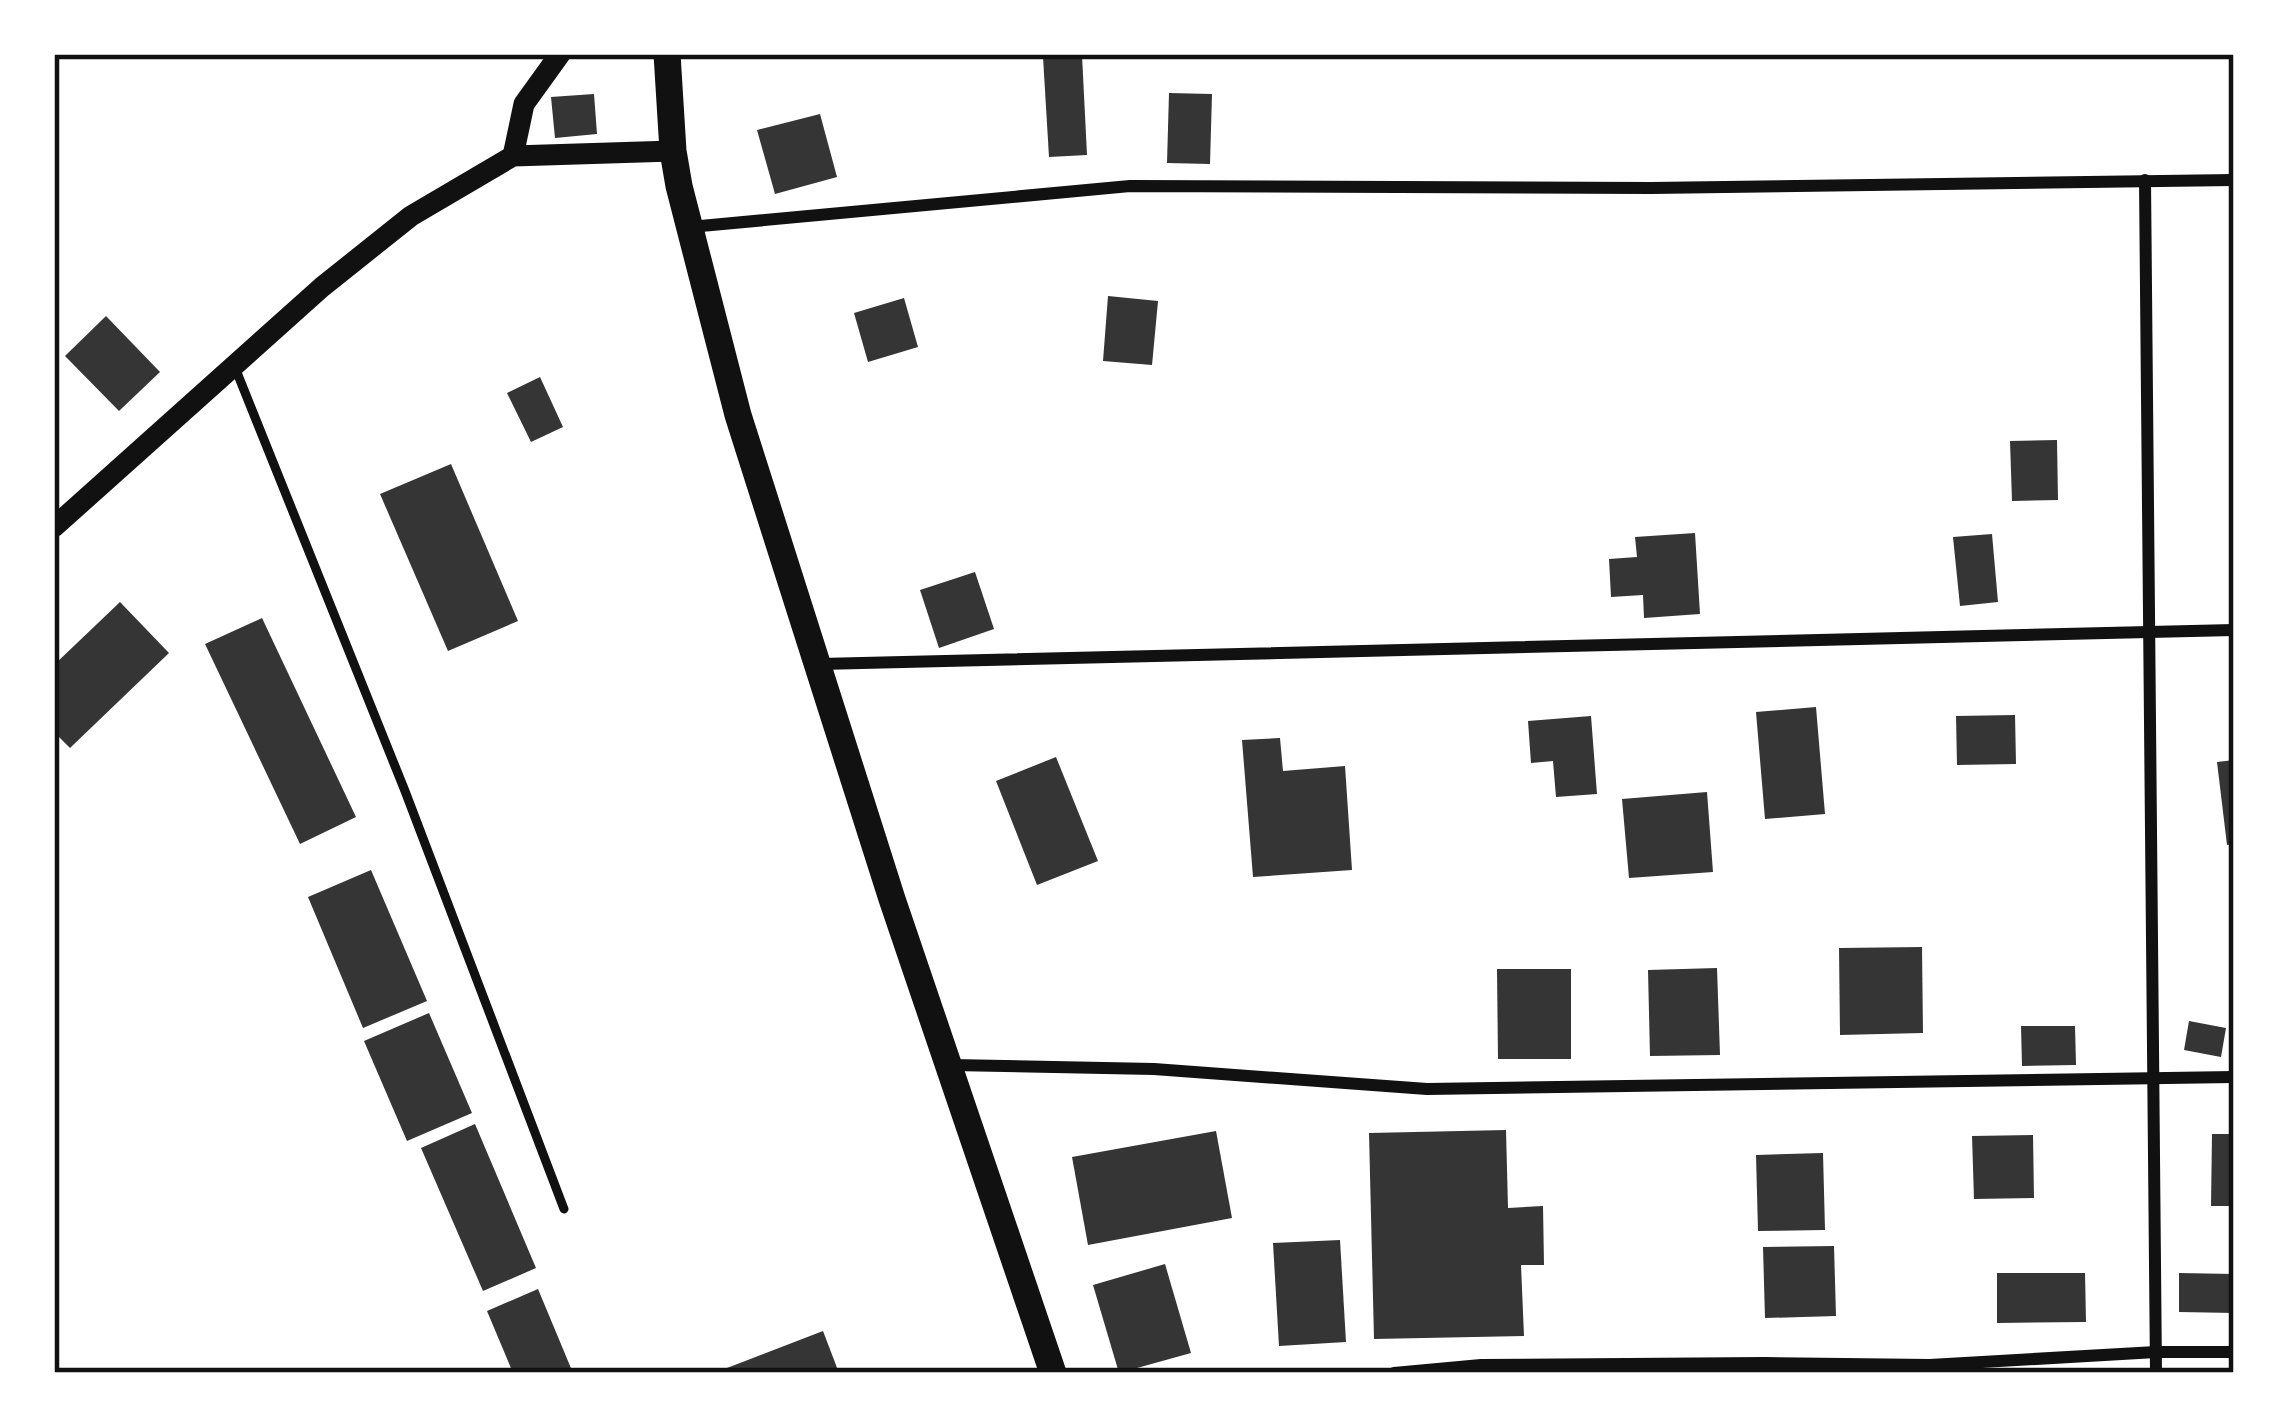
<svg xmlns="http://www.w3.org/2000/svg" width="2288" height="1427" viewBox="0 0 2288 1427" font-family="Commissioner,sans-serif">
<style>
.building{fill:#353535}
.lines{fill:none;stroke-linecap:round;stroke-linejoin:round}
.service{stroke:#111;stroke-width:9}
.minor{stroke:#111;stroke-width:12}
.tertiary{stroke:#111;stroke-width:21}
.primary{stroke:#111;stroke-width:27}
.neatline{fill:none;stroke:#111;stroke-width:4.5}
</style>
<rect width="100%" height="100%" fill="#fff"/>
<g class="building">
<path d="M 1082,55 L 1087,155 L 1049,157 L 1043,57 Z"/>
<path d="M 1169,93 L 1212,94 L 1210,164 L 1167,163 Z"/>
<path d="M 594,94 L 597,134 L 555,138 L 551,97 Z"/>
<path d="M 820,114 L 837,177 L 775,194 L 757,130 Z"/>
<path d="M 1108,296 L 1158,301 L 1152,365 L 1103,361 Z"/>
<path d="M 904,298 L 918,347 L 868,362 L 854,313 Z"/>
<path d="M 106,316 L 160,372 L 119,411 L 65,356 Z"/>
<path d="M 540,377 L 563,427 L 531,442 L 507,393 Z"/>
<path d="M 2057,440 L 2058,500 L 2012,501 L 2010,441 Z"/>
<path d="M 451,464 L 518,621 L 448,651 L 380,494 Z"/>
<path d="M 1695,533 L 1700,614 L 1644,618 L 1643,595 L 1611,597 L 1609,559 L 1637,557 L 1635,537 Z"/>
<path d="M 1992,534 L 1998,602 L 1960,606 L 1953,537 Z"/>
<path d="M 975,572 L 994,629 L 939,648 L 920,590 Z"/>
<path d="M 120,602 L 169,653 L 70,748 L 54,732 L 54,665 Z"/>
<path d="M 262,618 L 356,817 L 300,844 L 205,644 Z"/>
<path d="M 1816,707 L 1825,814 L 1765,819 L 1756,712 Z"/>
<path d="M 2015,715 L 2016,764 L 1957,765 L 1956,716 Z"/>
<path d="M 1591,716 L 1597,794 L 1556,797 L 1553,761 L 1531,763 L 1528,721 Z"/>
<path d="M 1280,738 L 1283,771 L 1345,766 L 1352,870 L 1253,877 L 1242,740 Z"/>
<path d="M 1056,757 L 1098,861 L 1037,885 L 996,781 Z"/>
<path d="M 2234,760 L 2234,844 L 2227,845 L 2217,762 Z"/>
<path d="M 1707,792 L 1713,872 L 1629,878 L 1622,799 Z"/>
<path d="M 371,870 L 427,1001 L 363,1028 L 308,897 Z"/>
<path d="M 1922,947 L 1923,1033 L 1840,1035 L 1839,948 Z"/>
<path d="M 1717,968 L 1720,1055 L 1650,1056 L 1648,970 Z"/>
<path d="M 1497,969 L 1571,969 L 1571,1059 L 1498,1059 Z"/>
<path d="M 429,1013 L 472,1113 L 407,1141 L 364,1041 Z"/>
<path d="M 2189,1021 L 2226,1028 L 2221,1057 L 2184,1050 Z"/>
<path d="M 2021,1026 L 2075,1026 L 2076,1065 L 2022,1066 Z"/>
<path d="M 475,1124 L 536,1268 L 483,1291 L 421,1148 Z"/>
<path d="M 1506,1130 L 1508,1208 L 1543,1206 L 1544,1265 L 1521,1265 L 1524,1336 L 1374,1339 L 1369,1133 Z"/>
<path d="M 1216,1131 L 1232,1218 L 1088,1245 L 1072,1157 Z"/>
<path d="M 2212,1134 L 2234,1134 L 2234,1206 L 2211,1206 Z"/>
<path d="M 2033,1135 L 2034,1198 L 1974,1199 L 1972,1136 Z"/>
<path d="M 1823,1153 L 1825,1230 L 1758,1231 L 1756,1155 Z"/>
<path d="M 1340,1240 L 1346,1342 L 1279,1346 L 1273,1243 Z"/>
<path d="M 1834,1246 L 1836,1316 L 1765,1318 L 1763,1247 Z"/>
<path d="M 1165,1264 L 1191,1353 L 1119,1373 L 1093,1285 Z"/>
<path d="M 1997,1273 L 2085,1273 L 2086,1322 L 1997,1323 Z"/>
<path d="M 2179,1273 L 2234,1274 L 2234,1313 L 2179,1312 Z"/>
<path d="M 538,1289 L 573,1373 L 513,1373 L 487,1311 Z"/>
<path d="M 823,1331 L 839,1373 L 714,1373 Z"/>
</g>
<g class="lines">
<path class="service" d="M 234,365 L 405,791 L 564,1209"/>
<g class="minor">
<path d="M 2145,180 L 2156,1373"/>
<path d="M 690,227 L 1130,186 L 1651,188 L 2234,180"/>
<path d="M 820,664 L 2234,630"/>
<path d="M 952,1065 L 1154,1069 L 1427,1089 L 2234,1077"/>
<path d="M 1394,1373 L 1481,1365 L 1765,1363 L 1930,1365 L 2156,1352 L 2234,1352"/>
</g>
<g class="tertiary">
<path d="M 513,156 L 524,104 L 560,54"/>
<path d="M 54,527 L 322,287 L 411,216 L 513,156 L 673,151"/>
</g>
<path class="primary" d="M 667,54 L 673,151 L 679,186 L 738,415 L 892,899 L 1053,1373"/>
</g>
<rect width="2288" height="1427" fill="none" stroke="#ffffff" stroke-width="114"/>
<rect x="57" y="57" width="2174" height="1313" class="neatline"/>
</svg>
